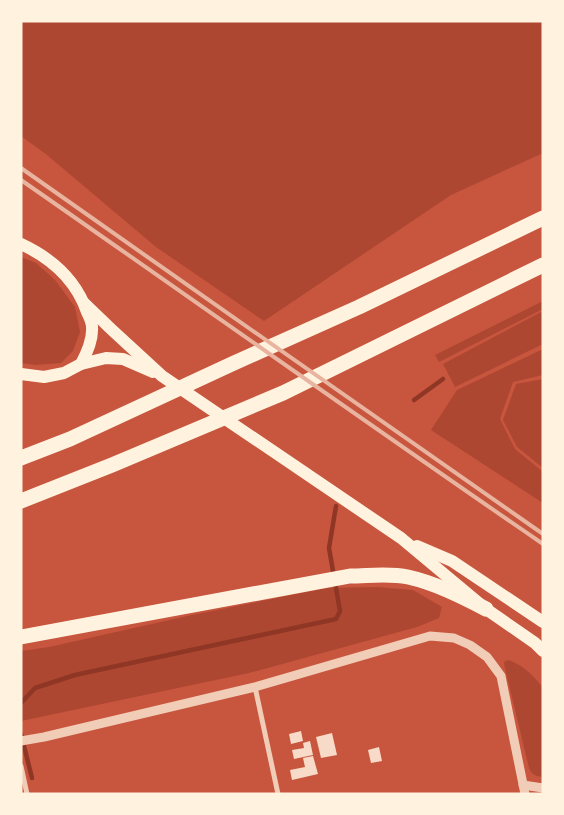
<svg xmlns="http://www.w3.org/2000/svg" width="564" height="815" viewBox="0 0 564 815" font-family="Merriweather,serif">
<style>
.green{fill:#ae4732}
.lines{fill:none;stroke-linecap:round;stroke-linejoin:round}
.stream{stroke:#8f3625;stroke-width:4.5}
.building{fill:#f7dbc8}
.minor{stroke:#f1ccb7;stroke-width:5}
.tertiary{stroke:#f1ccb7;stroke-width:9}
.primary{stroke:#fff3e0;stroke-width:12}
.motorway{stroke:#fff3e0;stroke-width:15}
.rail{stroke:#e9b49f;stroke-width:4}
</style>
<rect width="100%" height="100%" fill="#c8553d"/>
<g class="green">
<path d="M 21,21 L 543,21 L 543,153 L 451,195 L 264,321 L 156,247 L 47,155 L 21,136 Z"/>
<path d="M 21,257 L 36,263 L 55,280 L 75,307 L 80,332 L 73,351 L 61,363 L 36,365 L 21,363 Z"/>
<path d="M 543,301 L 543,309 L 439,362 L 435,355 Z"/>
<path d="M 543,311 L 543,344 L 455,387 L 443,364 Z"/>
<path d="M 543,349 L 543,375 L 513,382 L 500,419 L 515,449 L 543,472 L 543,503 L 431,430 L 457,390 Z"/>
<path d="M 543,379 L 543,468 L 517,447 L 503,420 L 516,384 Z"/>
<path d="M 377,587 L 413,590 L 442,607 L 439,618 L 417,627 L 249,673 L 21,721 L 21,651 L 49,647 L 192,615 L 327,588 Z"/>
<path d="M 509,660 C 525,667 532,674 543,688 L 543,777 C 535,776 532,775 529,768 L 504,664 L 505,661 Z"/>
</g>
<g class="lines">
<g class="stream">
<path d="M 414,400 L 443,379"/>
<path d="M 21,703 L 35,688 L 75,675 L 336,619 L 340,611 L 329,548 L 336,506"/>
<path d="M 21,734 L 32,778"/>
</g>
</g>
<g class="building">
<path d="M 301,731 L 303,741 L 291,744 L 289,734 Z"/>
<path d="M 332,733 L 337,755 L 321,758 L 316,737 Z"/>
<path d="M 310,741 L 313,755 L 294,759 L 292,750 L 304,748 L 303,743 Z"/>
<path d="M 379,747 L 382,761 L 371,763 L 368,750 Z"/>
<path d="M 313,756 L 318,774 L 292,780 L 290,770 L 305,767 L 303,758 Z"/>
</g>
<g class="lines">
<g class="minor">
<path d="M 255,687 L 278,794"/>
<path d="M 21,766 L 27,794"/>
</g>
<g class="tertiary">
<path d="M 21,741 L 44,737 L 255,687 L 430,636 L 454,638 L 470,645 L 487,657 L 501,676 L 525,794"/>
<path d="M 523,785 L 543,788"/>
</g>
<g class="primary">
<path d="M 21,244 C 51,258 76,280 87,312 C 89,316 92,322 92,327 C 93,340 87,353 81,364"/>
<path d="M 84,303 L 111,329 L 162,376 L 401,538 L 486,609 L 535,643 L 543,651"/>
<path d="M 21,374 L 44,377 L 64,373 L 81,364 L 106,358 L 123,359 L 153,372"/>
<path d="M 417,546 L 452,561 L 543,622"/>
</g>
<g class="motorway">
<path d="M 21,458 L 70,439 L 234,363 L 359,307 L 543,218"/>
<path d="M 21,501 L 112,465 L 283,393 L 543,265"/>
<path d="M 21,637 L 350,576 C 368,576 389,573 408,577 C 435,583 461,596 486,609"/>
</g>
<g class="rail">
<path d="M 21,168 C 195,290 368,413 543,534"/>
<path d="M 21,180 C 195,301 368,424 543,544"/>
</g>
</g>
<rect width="564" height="815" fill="none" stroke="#fff3e0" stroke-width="45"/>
</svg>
